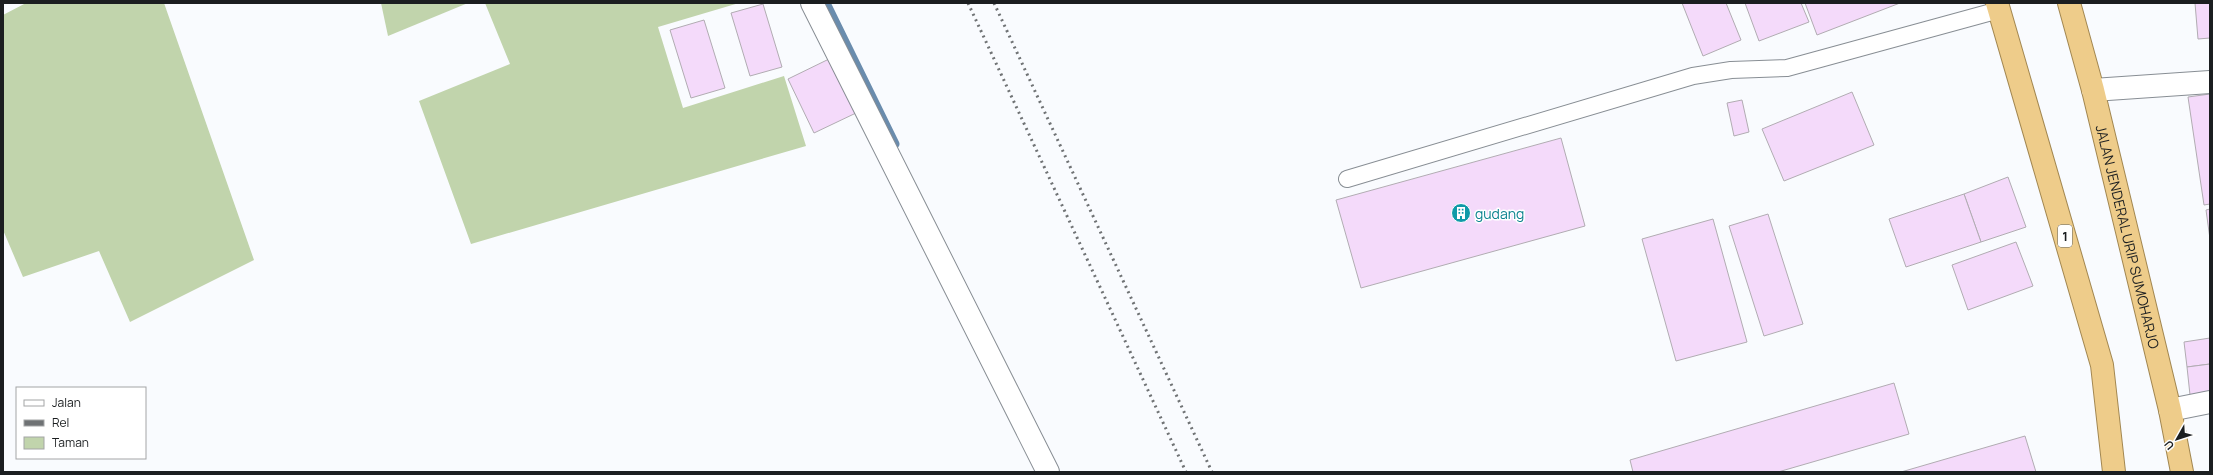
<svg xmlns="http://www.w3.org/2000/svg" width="2213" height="475" viewBox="0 0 2213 475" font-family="Manrope,sans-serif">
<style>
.green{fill:#c1d4ac}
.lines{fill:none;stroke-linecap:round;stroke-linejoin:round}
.stream{stroke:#6a8cad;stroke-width:9}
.building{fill:#f4dafa;stroke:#b1acb2}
.service-casing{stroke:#888e94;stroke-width:18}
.minor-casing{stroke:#888e94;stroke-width:24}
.trunk-casing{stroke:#a28751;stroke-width:24}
.service{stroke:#fff;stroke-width:16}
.minor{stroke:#fff;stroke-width:22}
.trunk{stroke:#eecc8a;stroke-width:22}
.rail{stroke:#6f7274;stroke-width:3;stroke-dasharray:2 4;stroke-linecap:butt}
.labels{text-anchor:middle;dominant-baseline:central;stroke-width:3;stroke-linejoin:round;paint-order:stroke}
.shield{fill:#fff;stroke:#5f6263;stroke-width:1}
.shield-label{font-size:13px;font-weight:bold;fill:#1b1e20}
.culture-label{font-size:14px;fill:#0d838f;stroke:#fff;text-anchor:start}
.street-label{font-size:14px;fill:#1b1e20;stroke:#fff}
</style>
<rect width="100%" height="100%" fill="#f9fbfe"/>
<g class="green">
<path d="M 26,3 L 164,3 L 254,260 L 130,322 L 99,251 L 23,277 L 3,230 L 3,15 Z"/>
<path d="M 381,3 L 468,3 L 388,36 Z"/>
<path d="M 485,3 L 739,3 L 658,27 L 683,108 L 784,76 L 806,146 L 471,244 L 419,101 L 510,64 Z"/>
</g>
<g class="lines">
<path class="stream" d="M 826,3 L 895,144"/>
</g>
<g class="building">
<path d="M 1682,3 L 1726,3 L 1741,40 L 1703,56 Z"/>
<path d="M 1745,3 L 1801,3 L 1809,22 L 1759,41 Z"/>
<path d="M 1805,3 L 1900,3 L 1817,35 Z"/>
<path d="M 2195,3 L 2210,3 L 2210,38 L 2198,39 Z"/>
<path d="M 763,4 L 782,67 L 750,76 L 731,13 Z"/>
<path d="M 704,20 L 725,88 L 691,98 L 670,30 Z"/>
<path d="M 829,59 L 856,113 L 814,133 L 788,79 Z"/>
<path d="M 1852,92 L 1874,145 L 1784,181 L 1762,129 Z"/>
<path d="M 2210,94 L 2210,204 L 2204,205 L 2188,97 Z"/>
<path d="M 1742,100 L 1749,132 L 1734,136 L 1727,103 Z"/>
<path d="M 1561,138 L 1585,226 L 1361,288 L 1336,200 Z"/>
<path d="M 2008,177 L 2026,227 L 1981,242 L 1964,194 Z"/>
<path d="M 1964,194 L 1981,242 L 1906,267 L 1889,219 Z"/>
<path d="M 2210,209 L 2210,239 L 2206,210 Z"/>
<path d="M 1768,214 L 1803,324 L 1764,336 L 1729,226 Z"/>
<path d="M 1713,219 L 1747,342 L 1676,361 L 1642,239 Z"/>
<path d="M 2016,242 L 2033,286 L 1968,310 L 1952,265 Z"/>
<path d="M 2210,338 L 2210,364 L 2187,367 L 2184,342 Z"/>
<path d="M 2210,364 L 2210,392 L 2190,395 L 2187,367 Z"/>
<path d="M 1894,383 L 1909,434 L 1778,472 L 1633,472 L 1630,460 Z"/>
<path d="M 2025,436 L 2036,472 L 1901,472 Z"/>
</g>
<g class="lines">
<g class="service-casing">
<path id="service" d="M 1347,179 L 1693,76 L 1731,70 L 1787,68 L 1999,10"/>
</g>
<g class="minor-casing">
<g id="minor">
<path d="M 812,3 L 1048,472"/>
<path d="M 2093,90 L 2210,82"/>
<path d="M 2170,410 L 2210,402"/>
</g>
</g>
<g class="trunk-casing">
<g id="trunk">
<path d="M 1997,3 L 2102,365 L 2114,472"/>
<path id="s1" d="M 2069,3 L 2093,90 L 2170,410 L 2182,472"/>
</g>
</g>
<use href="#service" class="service"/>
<use href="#minor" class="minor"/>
<use href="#trunk" class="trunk"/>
<g class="rail">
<path d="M 968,3 L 1186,472"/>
<path d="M 994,3 L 1212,472"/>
</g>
</g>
<defs>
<g id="building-disc" transform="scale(1)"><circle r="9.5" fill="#0f9aa8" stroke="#fff"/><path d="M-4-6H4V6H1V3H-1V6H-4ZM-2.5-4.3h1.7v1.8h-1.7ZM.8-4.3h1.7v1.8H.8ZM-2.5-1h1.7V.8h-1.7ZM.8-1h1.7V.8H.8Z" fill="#fff"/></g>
</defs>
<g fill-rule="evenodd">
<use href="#building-disc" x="1461" y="213"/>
</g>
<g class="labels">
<rect class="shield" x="2058" y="225" width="14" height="22" rx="3"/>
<g class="shield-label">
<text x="2065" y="236">1</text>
</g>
<g class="culture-label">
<text x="1475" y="213">gudang</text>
</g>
<g class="street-label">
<text stroke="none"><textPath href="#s1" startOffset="241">JALAN JENDERAL URIP SUMOHARJO</textPath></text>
</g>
</g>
<rect width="2213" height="475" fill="none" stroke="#1b1e20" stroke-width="8"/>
<rect x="16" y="387" width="130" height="72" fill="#ffffff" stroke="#a4a5a6"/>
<rect x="24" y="400" width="20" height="6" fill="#ffffff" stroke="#a4a5a6"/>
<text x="52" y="407" font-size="12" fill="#1b1e20">Jalan</text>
<rect x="24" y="420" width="20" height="6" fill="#6f7274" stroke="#a4a5a6"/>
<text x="52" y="427" font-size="12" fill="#1b1e20">Rel</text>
<rect x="24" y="437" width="20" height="12" fill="#c1d4ac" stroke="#a4a5a6"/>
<text x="52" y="447" font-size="12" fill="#1b1e20">Taman</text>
<g transform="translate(2177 439) rotate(231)" stroke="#ffffff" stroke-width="3" paint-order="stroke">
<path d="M0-3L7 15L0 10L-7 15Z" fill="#1b1e20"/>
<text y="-6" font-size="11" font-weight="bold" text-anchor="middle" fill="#1b1e20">U</text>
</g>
</svg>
